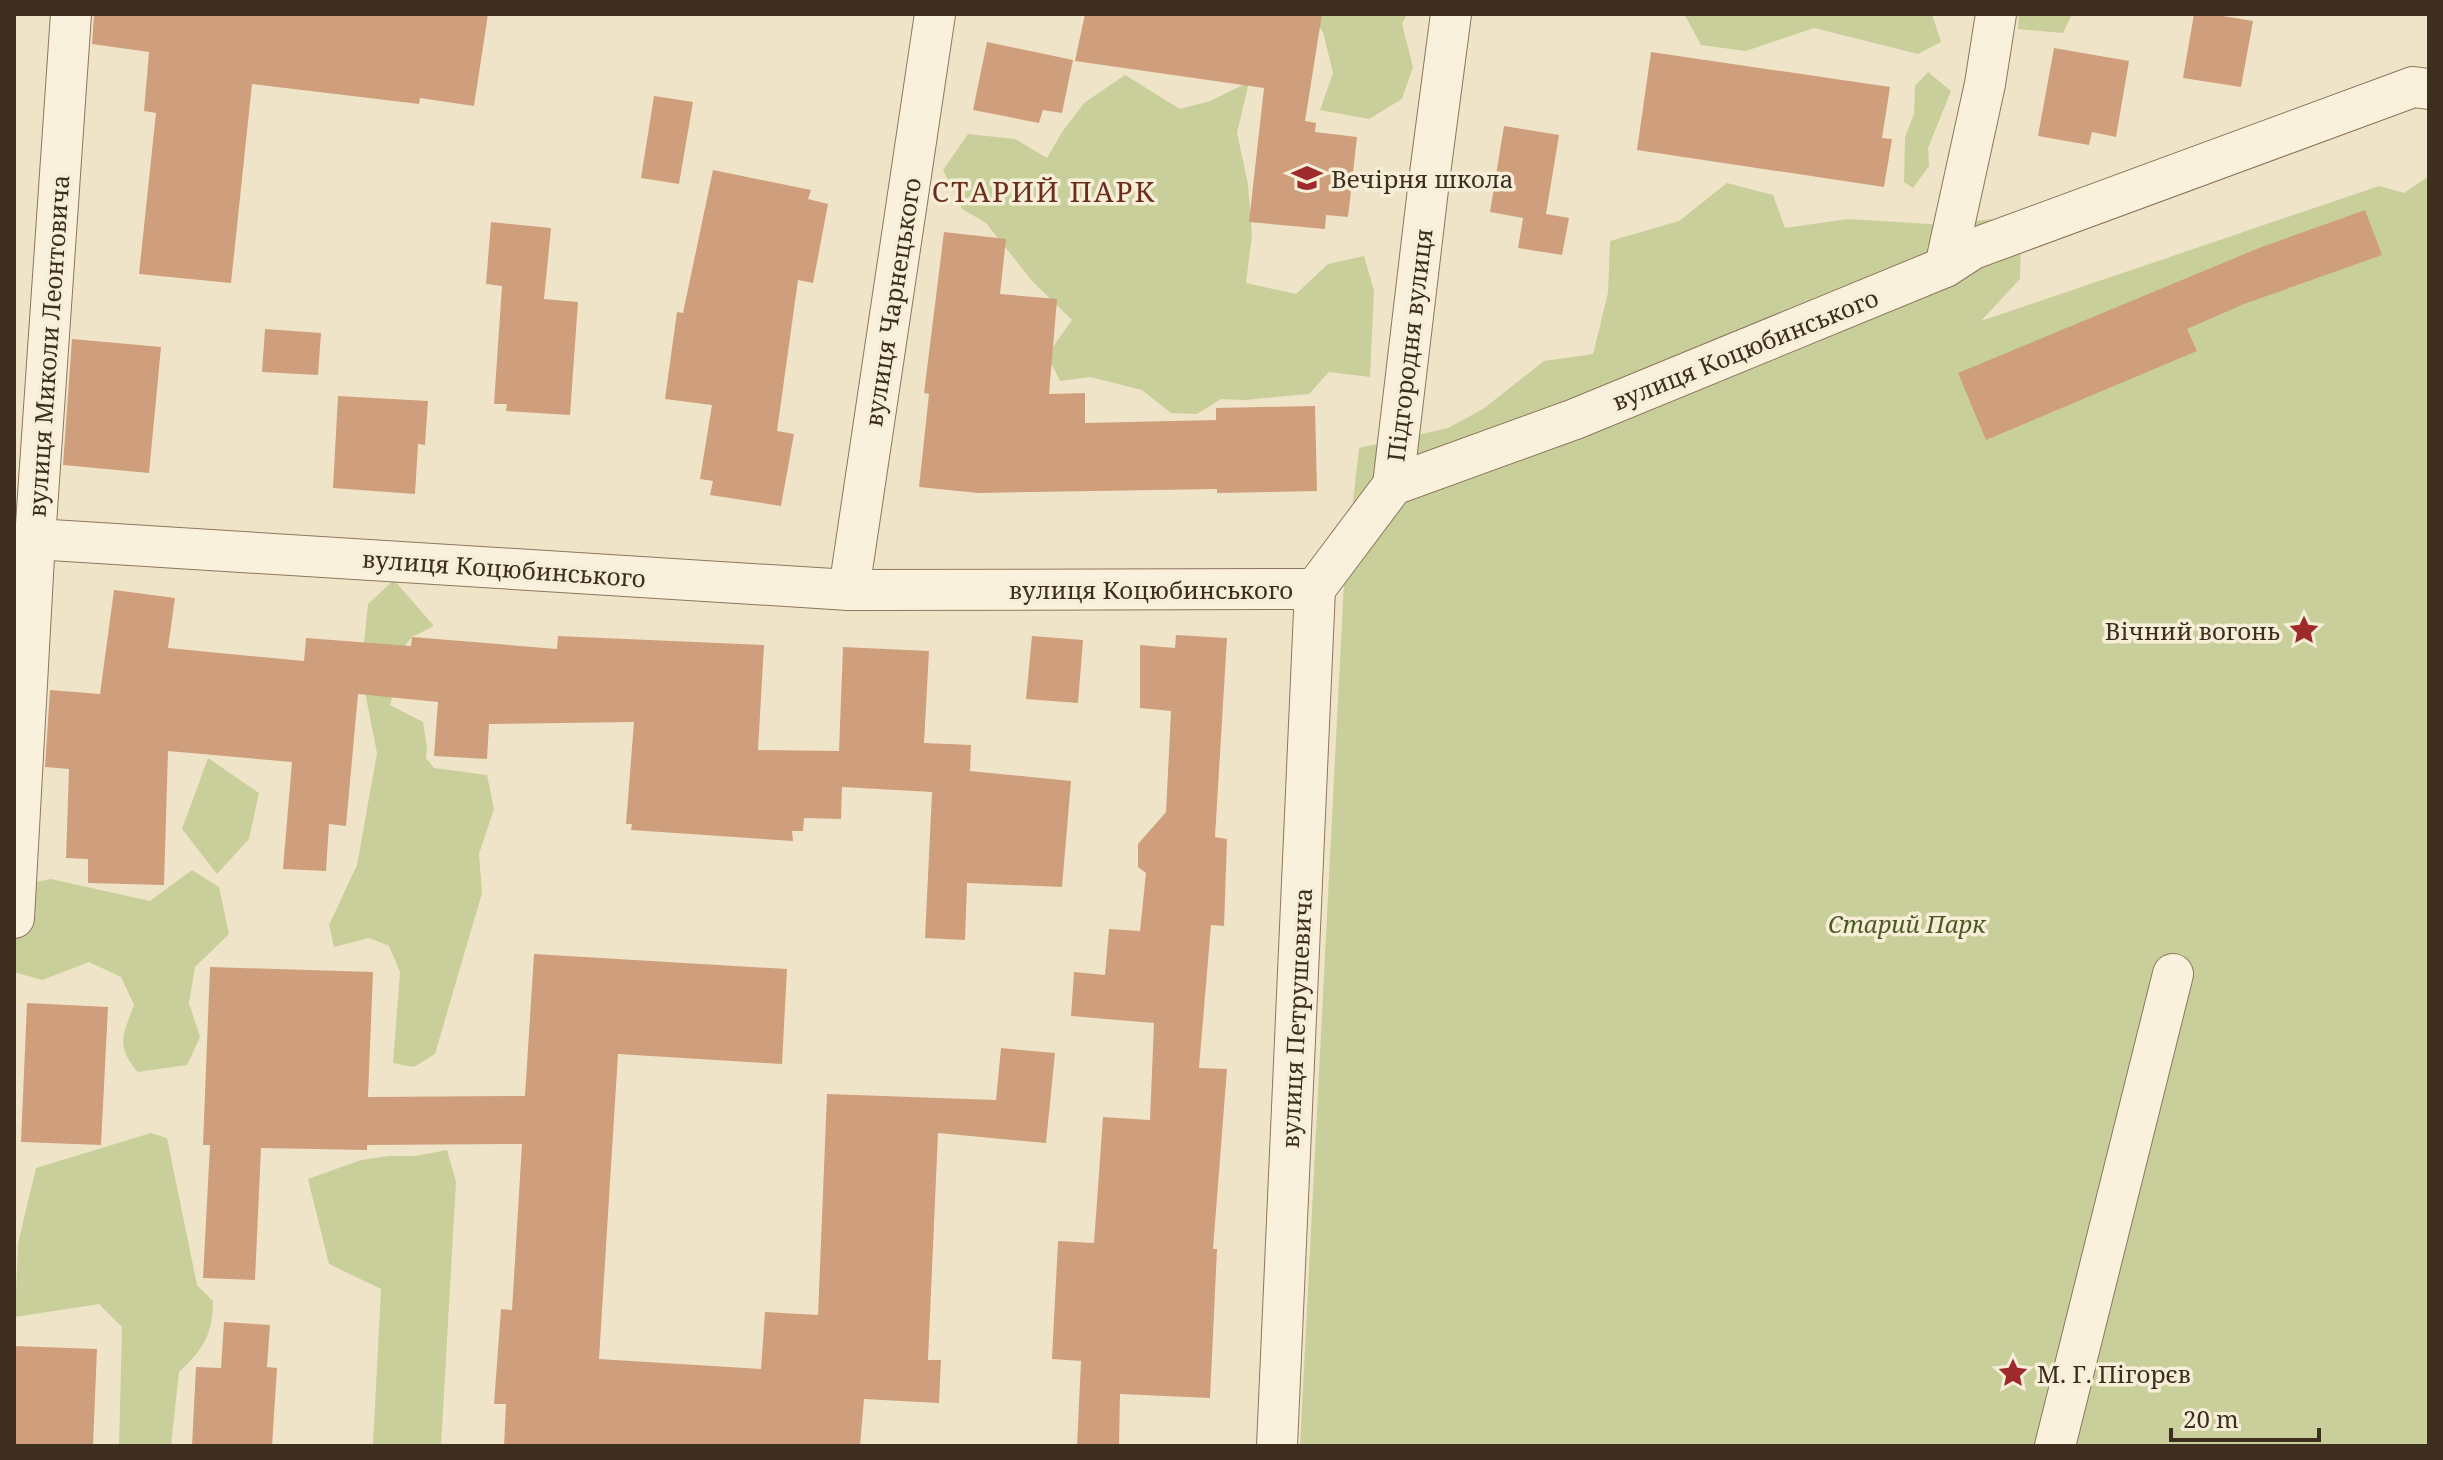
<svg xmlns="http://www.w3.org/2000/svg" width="2443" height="1460" viewBox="0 0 2443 1460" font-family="'Noto Serif',serif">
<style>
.green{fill:#c9cf9b}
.building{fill:#cf9f7d}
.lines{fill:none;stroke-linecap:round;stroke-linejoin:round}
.street-casing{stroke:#8d765c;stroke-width:42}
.street{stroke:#faf1dc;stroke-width:40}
.labels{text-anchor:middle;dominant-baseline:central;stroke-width:7;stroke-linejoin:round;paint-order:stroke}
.poi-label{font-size:24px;fill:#3d2e20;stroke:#f7eed8;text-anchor:start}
.street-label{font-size:24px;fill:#3d2e20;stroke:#f7eed8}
.park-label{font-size:24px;font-style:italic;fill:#4d5a26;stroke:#f7eed8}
.quarter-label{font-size:28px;letter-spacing:2px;fill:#6b2e1e;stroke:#f7eed8}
</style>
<rect width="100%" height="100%" fill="#f0e4c8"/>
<g class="green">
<path d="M 1309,14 L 1407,14 L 1402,24 L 1413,67 L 1402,99 L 1369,119 L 1320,110 L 1333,73 L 1323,32 Z"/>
<path d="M 1684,14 L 1932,14 L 1941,42 L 1918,54 L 1814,28 L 1746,51 L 1701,45 Z"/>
<path d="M 2019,14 L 2072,14 L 2063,33 L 2018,29 Z"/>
<path d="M 1928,72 L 1951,91 L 1928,148 L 1929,166 L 1913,188 L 1904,182 L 1905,137 L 1914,114 L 1915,86 Z"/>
<path d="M 1125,75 L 1180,109 L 1210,101 L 1249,82 L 1237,133 L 1248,184 L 1252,236 L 1246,283 L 1296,294 L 1328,264 L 1364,256 L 1374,291 L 1370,377 L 1329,372 L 1309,394 L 1244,400 L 1221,399 L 1197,414 L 1171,413 L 1142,390 L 1090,377 L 1060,381 L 1047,355 L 1072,320 L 1032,281 L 986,223 L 962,209 L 943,170 L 968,134 L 1015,139 L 1047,158 L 1062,132 L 1084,103 Z"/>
<path d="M 2429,176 L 2429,1446 L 1300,1446 L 1344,582 L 1359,448 L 1448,428 L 1483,409 L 1544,361 L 1593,354 L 1608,293 L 1610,241 L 1679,221 L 1727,183 L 1773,195 L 1785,228 L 1848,219 L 1946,225 L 1991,219 L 2021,232 L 2020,279 L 1981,321 L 2379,186 L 2404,193 Z"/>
<path d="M 394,580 L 434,626 L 412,637 L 406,644 L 390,705 L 423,722 L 427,747 L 426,758 L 434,768 L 487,775 L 494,809 L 479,854 L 482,893 L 435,1054 L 414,1067 L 393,1063 L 400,972 L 389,946 L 369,938 L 334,947 L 329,925 L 357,865 L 377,753 L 361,672 L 368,604 Z"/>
<path d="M 208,758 L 259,793 L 249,839 L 217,874 L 182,829 Z"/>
<path d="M 192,870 L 219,887 L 229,934 L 195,967 L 189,1003 L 200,1037 L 187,1065 L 138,1072 C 115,1046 123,1035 134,1005 L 121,977 L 89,962 L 42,980 L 14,972 L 14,893 L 17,886 L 51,879 L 150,901 Z"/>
<path d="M 151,1133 L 167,1138 L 197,1285 L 213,1301 C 213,1334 203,1350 179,1372 L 171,1446 L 119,1446 L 122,1327 L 99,1304 L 15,1317 L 18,1243 L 36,1168 Z"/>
<path d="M 447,1150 L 456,1182 L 441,1446 L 373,1444 L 381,1289 L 329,1264 L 308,1179 L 361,1160 L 389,1156 L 415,1156 Z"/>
</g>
<g class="building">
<path d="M 94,14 L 488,14 L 474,106 L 420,98 L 419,104 L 252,84 L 231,283 L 139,274 L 156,113 L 144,111 L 149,52 L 92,44 Z"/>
<path d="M 1085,14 L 1322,14 L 1305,121 L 1316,123 L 1315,132 L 1357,137 L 1348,217 L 1326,215 L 1325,229 L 1249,222 L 1264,88 L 1075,61 Z"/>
<path d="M 2194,14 L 2211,14 L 2253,21 L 2241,87 L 2183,78 Z"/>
<path d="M 987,42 L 1073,60 L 1062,113 L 1043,110 L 1039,123 L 973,110 Z"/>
<path d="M 2054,48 L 2129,61 L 2116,137 L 2092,132 L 2089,145 L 2038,136 Z"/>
<path d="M 1651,52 L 1890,87 L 1882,138 L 1892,139 L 1884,187 L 1637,150 Z"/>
<path d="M 654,96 L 693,102 L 679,184 L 641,178 Z"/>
<path d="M 1504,126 L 1559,135 L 1546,214 L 1569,218 L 1562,255 L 1518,248 L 1523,218 L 1490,212 Z"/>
<path d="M 713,170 L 811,190 L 808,199 L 828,204 L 813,283 L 798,280 L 777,431 L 794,434 L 781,506 L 710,495 L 713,481 L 700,479 L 712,405 L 665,399 L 677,312 L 683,313 Z"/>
<path d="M 2365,210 L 2382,255 L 2244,304 L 2187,329 L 2197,351 L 1986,440 L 1958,373 L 2259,248 Z"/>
<path d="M 491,222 L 551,228 L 544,299 L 578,302 L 570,415 L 506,411 L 507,404 L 494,404 L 502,286 L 486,284 Z"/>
<path d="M 944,232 L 1006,239 L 1000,294 L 1057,299 L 1049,394 L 1085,393 L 1085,423 L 1216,420 L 1216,408 L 1315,406 L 1317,491 L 1217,493 L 1217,489 L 978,493 L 919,487 L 929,394 L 924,393 Z"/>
<path d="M 265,329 L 321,333 L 318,375 L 262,372 Z"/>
<path d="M 72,339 L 161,347 L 149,473 L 63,465 Z"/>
<path d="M 338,396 L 428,401 L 425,445 L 418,444 L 415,494 L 333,488 Z"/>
<path d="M 114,590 L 175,598 L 168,648 L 304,661 L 306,638 L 411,646 L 412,637 L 557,649 L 558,636 L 764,645 L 758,750 L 839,751 L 843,647 L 929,651 L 924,743 L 971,745 L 970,771 L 1071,781 L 1062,887 L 967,883 L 965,940 L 925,938 L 932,792 L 842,787 L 841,819 L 804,818 L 803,831 L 792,831 L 793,841 L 631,830 L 632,824 L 626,824 L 634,722 L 489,724 L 487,759 L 434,756 L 438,702 L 358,694 L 346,826 L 329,824 L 326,871 L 283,869 L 292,762 L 168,751 L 164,885 L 88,883 L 88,859 L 66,858 L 69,769 L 45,767 L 50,690 L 100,694 Z"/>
<path d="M 1176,635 L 1227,638 L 1215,837 L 1227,839 L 1224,926 L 1211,925 L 1199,1068 L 1227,1069 L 1213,1249 L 1217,1249 L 1210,1398 L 1120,1394 L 1119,1446 L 1077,1446 L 1081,1361 L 1052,1359 L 1058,1241 L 1094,1243 L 1103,1117 L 1150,1120 L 1154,1023 L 1071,1016 L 1074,972 L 1105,975 L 1109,929 L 1140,931 L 1146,873 L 1138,867 L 1138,844 L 1166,812 L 1171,711 L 1140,708 L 1140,645 L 1175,648 Z"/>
<path d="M 1032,636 L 1083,640 L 1078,703 L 1026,699 Z"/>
<path d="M 534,954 L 787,969 L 782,1064 L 618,1054 L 599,1359 L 761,1369 L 765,1312 L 818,1315 L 827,1094 L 996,1100 L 1001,1048 L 1055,1053 L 1046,1143 L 938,1133 L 928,1360 L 941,1360 L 939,1403 L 864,1399 L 860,1446 L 504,1446 L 506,1404 L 494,1404 L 501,1309 L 512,1310 L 522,1144 L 367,1145 L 367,1150 L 261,1148 L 255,1280 L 203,1278 L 210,1145 L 203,1145 L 210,967 L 373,972 L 368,1097 L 525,1096 Z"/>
<path d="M 27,1003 L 108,1007 L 101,1145 L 21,1142 Z"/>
<path d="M 224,1322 L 270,1325 L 267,1367 L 277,1368 L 272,1446 L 192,1446 L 196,1367 L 221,1368 Z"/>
<path d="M 14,1346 L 97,1349 L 93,1446 L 14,1446 Z"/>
</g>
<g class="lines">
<g class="street-casing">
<g id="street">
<path d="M 1945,267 L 1985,84 L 1996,14"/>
<path d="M 1393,485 L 1429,181 L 1451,14"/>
<path d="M 35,539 L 849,590 L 1315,589 L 1393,485 L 1575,419 L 1945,267 L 1973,249 L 2413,87 L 2429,89"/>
<path d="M 849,590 L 935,14"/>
<path d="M 14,918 L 35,539 L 71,14"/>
<path d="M 1277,1446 L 1315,589"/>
<path d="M 2055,1446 L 2173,974"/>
</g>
</g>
<use href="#street" class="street"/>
</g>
<defs>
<g id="school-bare" transform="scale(2.4)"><path d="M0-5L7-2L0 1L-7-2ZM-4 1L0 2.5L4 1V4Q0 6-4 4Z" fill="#9e2a2b" stroke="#f7eed8" stroke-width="2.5" paint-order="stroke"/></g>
<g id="sight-bare" transform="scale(2.4)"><path d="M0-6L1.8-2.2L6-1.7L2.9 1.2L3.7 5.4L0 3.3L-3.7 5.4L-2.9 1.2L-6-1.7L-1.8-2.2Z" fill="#9e2a2b" stroke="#f7eed8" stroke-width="2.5" paint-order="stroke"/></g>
</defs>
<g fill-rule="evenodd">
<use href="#school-bare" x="1307" y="178"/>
<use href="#sight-bare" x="2304" y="630"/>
<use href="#sight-bare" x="2013" y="1373"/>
</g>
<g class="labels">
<g class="poi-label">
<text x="1331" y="178">Вечірня школа</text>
<text x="2280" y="630" text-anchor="end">Вічний вогонь</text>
<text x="2037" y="1373">М. Г. Пігорєв</text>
</g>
<g class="street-label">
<text transform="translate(892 302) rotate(-81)">вулиця Чарнецького</text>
<text transform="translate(1409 345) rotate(-83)">Підгородня вулиця</text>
<text transform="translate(48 346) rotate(-86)">вулиця Миколи Леонтовича</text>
<text transform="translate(1745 349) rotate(-22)">вулиця Коцюбинського</text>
<text transform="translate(504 568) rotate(4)">вулиця Коцюбинського</text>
<text x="1151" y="589">вулиця Коцюбинського</text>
<text transform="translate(1296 1018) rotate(-87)">вулиця Петрушевича</text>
</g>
<g class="park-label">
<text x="1907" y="923">Старий Парк</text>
</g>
<g class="quarter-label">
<text x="1044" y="191">СТАРИЙ ПАРК</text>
</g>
</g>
<rect width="2443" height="1460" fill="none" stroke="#3d2e20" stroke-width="32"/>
<path d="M2171 1428v12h148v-12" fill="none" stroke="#3d2e20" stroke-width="4"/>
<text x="2183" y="1428" font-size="24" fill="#3d2e20" stroke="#f7eed8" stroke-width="6" paint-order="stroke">20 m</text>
</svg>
